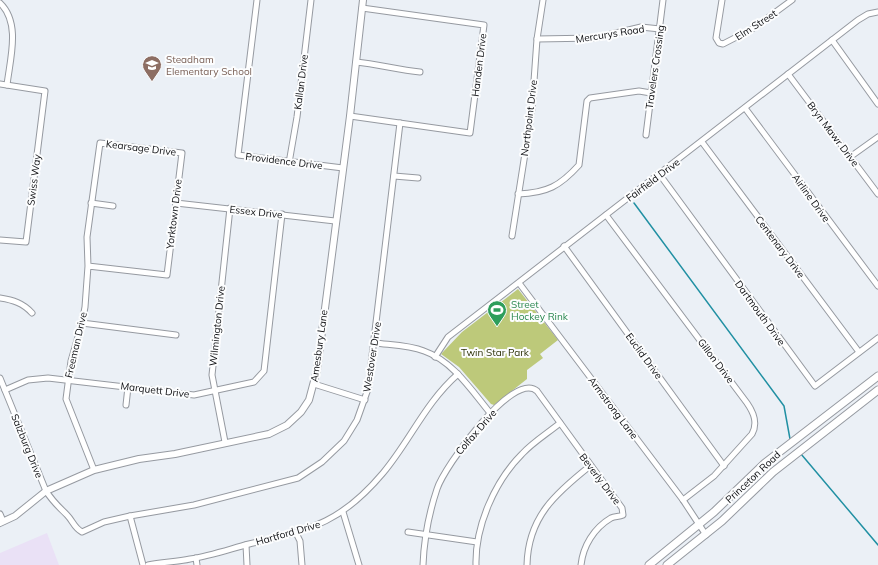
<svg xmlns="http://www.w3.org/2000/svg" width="878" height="565" viewBox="0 0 878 565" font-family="Mulish,sans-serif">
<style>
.commercial{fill:#eae1f6}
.green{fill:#bdc97a}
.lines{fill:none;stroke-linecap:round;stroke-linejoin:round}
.stream{stroke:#2190a3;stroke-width:1.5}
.minor-casing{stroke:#969aa1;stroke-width:7}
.tertiary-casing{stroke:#969aa1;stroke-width:8}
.secondary-casing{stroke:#969aa1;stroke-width:9}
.minor{stroke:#fff;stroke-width:5}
.tertiary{stroke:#fff;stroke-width:6}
.secondary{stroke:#fff;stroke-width:7}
.labels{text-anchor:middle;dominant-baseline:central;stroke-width:4;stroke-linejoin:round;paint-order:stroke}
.street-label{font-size:10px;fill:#0b0c0f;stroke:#fcfdfe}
.education-label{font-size:10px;fill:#785e54;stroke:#fcfdfe;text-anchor:start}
.leisure-label{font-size:10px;fill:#27864d;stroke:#fcfdfe;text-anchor:start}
.park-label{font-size:10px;fill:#2c3106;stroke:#fcfdfe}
</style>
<rect width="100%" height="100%" fill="#ebf0f6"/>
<path class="commercial" d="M 47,533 L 59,565 L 0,565 L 0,553 Z"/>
<path class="green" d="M 518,289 L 558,340 L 540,354 L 543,358 L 527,370 L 527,379 L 494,405 L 491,404 L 459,367 L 441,354 L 462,332 Z"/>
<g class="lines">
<g class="stream">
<path d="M 634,203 L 784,406 L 790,439"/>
<path d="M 801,454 L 878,545"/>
</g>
<g class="minor-casing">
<g id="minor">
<path d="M 257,0 L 238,155 L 343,168"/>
<path d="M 722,0 L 716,38 L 719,43 L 723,44 L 754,28 L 792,0"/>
<path d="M 0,3 C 21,23 10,59 7,85"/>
<path d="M 537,39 L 595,38 L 641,27 L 660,29"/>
<path d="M 832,40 L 878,104"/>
<path d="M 356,62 C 378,64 398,70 420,72"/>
<path d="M 788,74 L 878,194"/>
<path d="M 0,84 L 45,91 L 26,242 L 0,240"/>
<path d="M 745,108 L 878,286"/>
<path d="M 350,116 L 470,133 L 484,25 L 362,8"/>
<path d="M 646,135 L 663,0"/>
<path d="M 702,142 L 859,352"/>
<path d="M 850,157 L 878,137"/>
<path d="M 289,163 L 297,117 L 311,0"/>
<path d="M 660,175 L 815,386 L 878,338"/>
<path d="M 394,176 L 418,178"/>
<path d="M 518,194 C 547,193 560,186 579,165 L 587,101 L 590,98 L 639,91 L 651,93"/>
<path d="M 91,203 L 113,206"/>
<path d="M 176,203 L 335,221"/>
<path d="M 606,215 L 747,403 C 754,413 758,423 752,434 L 714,476 L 683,500"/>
<path d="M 512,236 L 532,109 L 537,39 L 543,0"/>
<path d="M 564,246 L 724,466"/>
<path d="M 88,266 L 167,275 L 182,153 L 100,143 L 87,237 L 88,266 L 85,307 L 82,323 L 71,361 L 66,399 L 94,470"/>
<path d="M 519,283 L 683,500 L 706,535"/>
<path d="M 0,298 C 13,300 23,303 32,313"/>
<path d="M 82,323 L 176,335"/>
<path d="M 375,343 C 391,345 409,345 424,351 C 453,361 472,391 491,414"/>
<path d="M 435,357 L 448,337 L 858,20 L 868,14 L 878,12"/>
<path d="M 0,378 L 46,491 C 53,502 58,506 67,515 C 73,521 74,528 82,532 L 104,522 L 130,516 L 194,505 L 298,478 L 322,462 L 344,441 L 357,420 L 368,389 L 400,123"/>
<path d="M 314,384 L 365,400"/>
<path d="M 5,390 L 28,380 L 48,378 L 194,395 L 254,382 L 264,371 L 282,214"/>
<path d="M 126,405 L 128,387"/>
<path d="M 225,442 L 212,375 L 230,208"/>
<path d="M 343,512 L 359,565"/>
<path d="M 0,514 L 3,521"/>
<path d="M 130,516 L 143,565"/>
<path d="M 408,532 L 477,542"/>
<path d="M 296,533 L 300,541 L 302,565"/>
<path d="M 246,545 L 247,565"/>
<path d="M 196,558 L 197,565"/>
<path d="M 148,565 C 162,562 176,562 190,559 C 210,556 230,549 249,544 C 311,529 340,524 383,473 C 410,441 425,403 458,374"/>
<path d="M 423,565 C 424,540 429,513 437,489 C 444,467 513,370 537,391 L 622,508 L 623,515 C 619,517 615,516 611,518 C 594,528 583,546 581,565"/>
<path d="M 476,565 C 475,526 495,481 522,454 C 533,442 548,433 560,423"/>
<path d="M 527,565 C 528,517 556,493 590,466"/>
</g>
</g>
<g class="tertiary-casing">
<path id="tertiary" d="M 0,523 L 15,516 L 46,491 L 94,470 L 139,459 L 175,454 L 269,434 L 287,425 L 301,412 L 309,400 L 317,370 L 350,116 L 363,0"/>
</g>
<g class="secondary-casing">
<g id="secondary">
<path d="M 649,565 L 714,512 L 765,463 L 878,376"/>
<path d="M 667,565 L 722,521 L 773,472 L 878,390"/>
</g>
</g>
<use href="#minor" class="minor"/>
<use href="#tertiary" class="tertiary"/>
<use href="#secondary" class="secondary"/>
</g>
<defs>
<g id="school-pin" transform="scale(1)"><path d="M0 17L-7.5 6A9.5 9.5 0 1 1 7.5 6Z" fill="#8d6e63" stroke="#fcfdfe"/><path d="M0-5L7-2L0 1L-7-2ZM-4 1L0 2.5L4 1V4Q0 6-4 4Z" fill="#fff"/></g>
<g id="stadium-pin" transform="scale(1)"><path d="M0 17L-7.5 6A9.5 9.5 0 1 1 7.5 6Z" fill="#2e9e5b" stroke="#fcfdfe"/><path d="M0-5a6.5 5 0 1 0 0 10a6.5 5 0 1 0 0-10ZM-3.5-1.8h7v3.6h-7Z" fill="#fff"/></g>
</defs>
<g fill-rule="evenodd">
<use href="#school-pin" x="152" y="65"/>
<use href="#stadium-pin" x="497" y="310"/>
</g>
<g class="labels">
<g class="street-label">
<text transform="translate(756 25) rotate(-33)">Elm Street</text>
<text transform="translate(610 34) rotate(-9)">Mercurys Road</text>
<text transform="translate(479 65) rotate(-83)">Handen Drive</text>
<text transform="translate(655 67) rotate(-82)">Travelers Crossing</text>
<text transform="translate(301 82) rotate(-83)">Kallan Drive</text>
<text transform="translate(529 118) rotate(-83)">Northpoint Drive</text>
<text transform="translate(833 134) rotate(53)">Bryn Mawr Drive</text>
<text transform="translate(141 148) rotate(7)">Kearsage Drive</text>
<text transform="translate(284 161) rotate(7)">Providence Drive</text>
<text transform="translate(34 180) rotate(-83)">Swiss Way</text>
<text transform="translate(653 180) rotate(-37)">Fairfield Drive</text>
<text transform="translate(811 198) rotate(54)">Airline Drive</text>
<text transform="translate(256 212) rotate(6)">Essex Drive</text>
<text transform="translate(174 214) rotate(-83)">Yorktown Drive</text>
<text transform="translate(780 247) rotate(53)">Centenary Drive</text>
<text transform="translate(760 313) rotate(54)">Dartmouth Drive</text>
<text transform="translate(217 326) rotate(-84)">Wilmington Drive</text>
<text transform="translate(76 345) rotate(-77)">Freeman Drive</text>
<text transform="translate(319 346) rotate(-82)">Amesbury Lane</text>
<text transform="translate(644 356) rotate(54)">Euclid Drive</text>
<text transform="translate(372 357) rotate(-81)">Westover Drive</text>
<text transform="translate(716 361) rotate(53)">Gillon Drive</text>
<text transform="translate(155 390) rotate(7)">Marquett Drive</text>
<text transform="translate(613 408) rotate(53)">Armstrong Lane</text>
<text transform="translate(476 432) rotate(-49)">Colfax Drive</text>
<text transform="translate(27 446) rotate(68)">Salzburg Drive</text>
<text transform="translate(753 477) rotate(-43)">Princeton Road</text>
<text transform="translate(600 479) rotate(53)">Beverly Drive</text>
<text transform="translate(288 533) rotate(-16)">Hartford Drive</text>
</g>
<g class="education-label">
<text x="166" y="59">Steadham<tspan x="166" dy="12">Elementary School</tspan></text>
</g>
<g class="leisure-label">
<text x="511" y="304">Street<tspan x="511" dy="12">Hockey Rink</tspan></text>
</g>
<g class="park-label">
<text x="495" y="352">Twin Star Park</text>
</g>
</g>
</svg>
